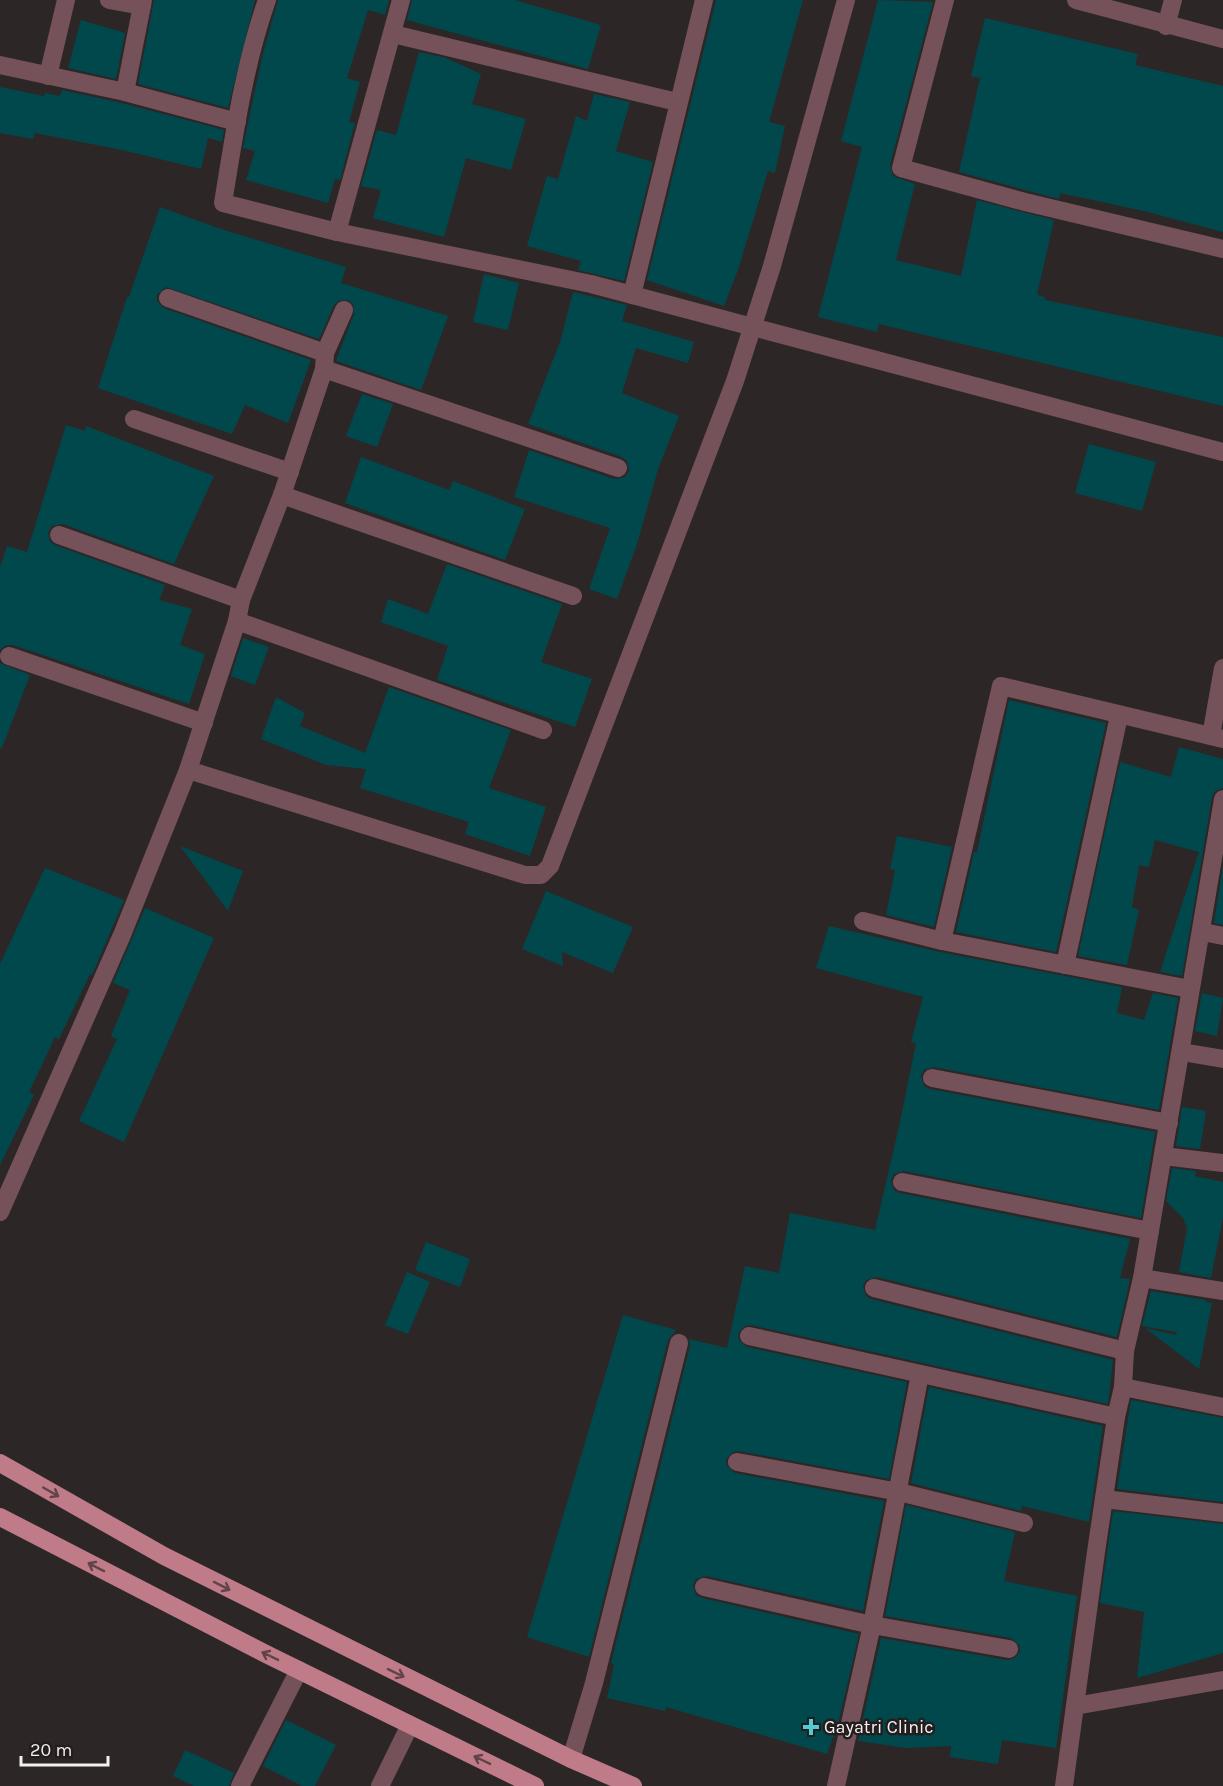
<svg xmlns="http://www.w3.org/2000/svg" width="1223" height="1786" viewBox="0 0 1223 1786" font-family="Karla,sans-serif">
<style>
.building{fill:#00484c}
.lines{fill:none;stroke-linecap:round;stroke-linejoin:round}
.minor{stroke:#755259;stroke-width:18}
.major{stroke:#c07b88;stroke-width:18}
.oneway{stroke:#624348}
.poi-dot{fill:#51ccd4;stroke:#231d1e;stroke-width:2}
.labels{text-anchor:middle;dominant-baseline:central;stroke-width:5;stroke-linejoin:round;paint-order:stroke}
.poi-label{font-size:18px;fill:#f4eff0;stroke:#231d1e;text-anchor:start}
</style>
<rect width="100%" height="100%" fill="#2d2627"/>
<g class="building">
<path d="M 154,0 L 255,0 L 228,108 L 138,84 Z"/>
<path d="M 278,0 L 389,0 L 385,15 L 368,10 L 347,78 L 360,82 L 349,122 L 355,123 L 340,180 L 335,179 L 328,203 L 246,180 L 255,151 L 243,148 L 247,128 L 263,53 Z"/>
<path d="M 412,0 L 515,0 L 601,25 L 588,69 L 407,20 Z"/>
<path d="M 716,0 L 803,0 L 769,122 L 785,126 L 775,173 L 768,171 L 738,270 L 724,306 L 647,280 Z"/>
<path d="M 878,0 L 933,2 L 890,165 L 893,176 L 915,184 L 896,260 L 961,276 L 977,200 L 1054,220 L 1037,295 L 1045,297 L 1045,300 L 1223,337 L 1223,406 L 879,324 L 877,332 L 818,317 L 862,147 L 841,141 Z"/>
<path d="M 985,18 L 1138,54 L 1135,65 L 1223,86 L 1223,232 L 1144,211 L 1060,193 L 1059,199 L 959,172 L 980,78 L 971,76 Z"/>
<path d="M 81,20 L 125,33 L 116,79 L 68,68 Z"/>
<path d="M 419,52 L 446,58 L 481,74 L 472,104 L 526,119 L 511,170 L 466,158 L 444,237 L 373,218 L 381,190 L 361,186 L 377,130 L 396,135 Z"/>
<path d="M 0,87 L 44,96 L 45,93 L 60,96 L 62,90 L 122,103 L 224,130 L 222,142 L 208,138 L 201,169 L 122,150 L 35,133 L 33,139 L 0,133 Z"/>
<path d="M 594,94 L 630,102 L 616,151 L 653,162 L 624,281 L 578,270 L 581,261 L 527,246 L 547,176 L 558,179 L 576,116 L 587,121 Z"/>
<path d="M 160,207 L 221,229 L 346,267 L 341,283 L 448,316 L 421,390 L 336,361 L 354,314 L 353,304 L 348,300 L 338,301 L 334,305 L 319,339 L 166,287 L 157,295 L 157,301 L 164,308 L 311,360 L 288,423 L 245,405 L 232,434 L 98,388 L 127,297 L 129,297 Z"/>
<path d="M 484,274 L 519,283 L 508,330 L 473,322 Z"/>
<path d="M 573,292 L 627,305 L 622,321 L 694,342 L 688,363 L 636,348 L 622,393 L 679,416 L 658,469 L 637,544 L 617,599 L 589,589 L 610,528 L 514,497 L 529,450 L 614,479 L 625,477 L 629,471 L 627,461 L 622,457 L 528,424 L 560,342 Z"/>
<path d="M 362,394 L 393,404 L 377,447 L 346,436 Z"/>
<path d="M 66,425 L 85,431 L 86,426 L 214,476 L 174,564 L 63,524 L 52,526 L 48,532 L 50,542 L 55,545 L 165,585 L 159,600 L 192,609 L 180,645 L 205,654 L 189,704 L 13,645 L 6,645 L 0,650 L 0,567 L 7,546 L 27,552 Z"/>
<path d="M 1089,444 L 1156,462 L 1142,511 L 1075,493 Z"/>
<path d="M 361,457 L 449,490 L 453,481 L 525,509 L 505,560 L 345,503 Z"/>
<path d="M 447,564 L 562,604 L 541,662 L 592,679 L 575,727 L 437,680 L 448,646 L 381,622 L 388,599 L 428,614 Z"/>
<path d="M 243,638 L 269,647 L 255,685 L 231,676 Z"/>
<path d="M 0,663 L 30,675 L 2,748 L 0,748 Z"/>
<path d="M 389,687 L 511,730 L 489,788 L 546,807 L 530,856 L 465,834 L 469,822 L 360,788 L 366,769 L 326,765 L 261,739 L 276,697 L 305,713 L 300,726 L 365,753 Z"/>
<path d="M 1009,700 L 1106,723 L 1056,952 L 956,932 L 974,852 L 977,852 Z"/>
<path d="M 1179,747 L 1223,759 L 1223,788 L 1215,791 L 1212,797 L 1182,976 L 1160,972 L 1199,852 L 1155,840 L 1149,867 L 1139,865 L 1132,907 L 1139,910 L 1127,965 L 1078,956 L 1120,762 L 1171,777 Z"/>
<path d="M 897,836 L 952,847 L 934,927 L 886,915 L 895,870 L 890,869 Z"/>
<path d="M 180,846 L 243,871 L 228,911 Z"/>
<path d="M 1223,866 L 1223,925 L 1214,923 Z"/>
<path d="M 45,868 L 124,900 L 92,975 L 90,974 L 59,1039 L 55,1037 L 29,1092 L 34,1095 L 0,1165 L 0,964 Z"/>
<path d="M 546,891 L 633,927 L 613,973 L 562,952 L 563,966 L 522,949 Z"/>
<path d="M 145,908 L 214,938 L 124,1142 L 79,1121 L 117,1039 L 111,1036 L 130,990 L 113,983 Z"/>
<path d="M 829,926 L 940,952 L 1122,987 L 1117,1013 L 1144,1020 L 1153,993 L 1178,998 L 1159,1110 L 934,1067 L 924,1070 L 921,1076 L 924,1086 L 930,1089 L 1155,1132 L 1141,1218 L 904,1171 L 894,1174 L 891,1180 L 894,1190 L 900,1193 L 1130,1239 L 1120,1278 L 1130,1279 L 1117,1337 L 877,1277 L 866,1280 L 863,1286 L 866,1296 L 871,1299 L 1113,1360 L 1108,1404 L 751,1325 L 745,1326 L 738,1333 L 739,1340 L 747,1347 L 907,1382 L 889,1479 L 739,1451 L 733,1452 L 726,1459 L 727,1466 L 735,1473 L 884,1501 L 863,1611 L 706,1576 L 696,1579 L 693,1585 L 696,1595 L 702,1598 L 859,1634 L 835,1737 L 833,1737 L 827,1754 L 666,1707 L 665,1711 L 607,1698 L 614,1665 L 611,1663 L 690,1346 L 689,1339 L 727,1348 L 745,1266 L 779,1273 L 790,1213 L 875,1230 L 900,1122 L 916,1043 L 911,1042 L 923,997 L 816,968 Z"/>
<path d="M 1202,993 L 1223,998 L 1217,1036 L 1195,1031 Z"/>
<path d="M 1182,1107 L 1206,1111 L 1200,1149 L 1176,1146 Z"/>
<path d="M 1172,1168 L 1196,1171 L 1195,1176 L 1223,1182 L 1223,1217 L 1211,1278 L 1179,1272 L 1187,1228 L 1183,1218 L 1166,1201 Z"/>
<path d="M 426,1242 L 470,1259 L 460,1287 L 415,1270 Z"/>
<path d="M 407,1272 L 430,1282 L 408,1334 L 385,1325 Z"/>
<path d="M 1151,1291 L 1206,1300 L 1206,1302 L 1212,1303 L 1199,1369 L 1145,1328 L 1176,1335 L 1177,1332 L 1142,1326 Z"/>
<path d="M 623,1315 L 676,1330 L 668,1340 L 589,1657 L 527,1637 Z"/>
<path d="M 929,1387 L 1103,1426 L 1089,1522 L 1022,1506 L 1021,1511 L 911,1483 Z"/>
<path d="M 1131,1400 L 1223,1418 L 1223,1502 L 1117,1489 Z"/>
<path d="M 906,1505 L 1015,1532 L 1004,1581 L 1077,1596 L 1056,1748 L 1002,1740 L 998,1764 L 950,1757 L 951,1746 L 907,1748 L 858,1741 L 881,1638 L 1007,1660 L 1013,1659 L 1020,1652 L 1019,1645 L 1011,1638 L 885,1616 Z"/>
<path d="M 1113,1511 L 1223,1524 L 1223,1653 L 1137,1678 L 1144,1612 L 1100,1603 Z"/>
<path d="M 286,1720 L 336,1745 L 315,1786 L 302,1786 L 263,1766 Z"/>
<path d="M 185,1750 L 234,1773 L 229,1786 L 194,1786 L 173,1776 Z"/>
</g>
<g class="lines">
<g class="minor">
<path d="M 109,0 L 142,6"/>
<path d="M 267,0 C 244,65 234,136 223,203 L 337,232 L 591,284 L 1223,452"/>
<path d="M 945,0 L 901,168 L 1025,202 L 1223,249"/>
<path d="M 1076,0 L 1223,39"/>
<path d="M 1166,26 L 1173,0"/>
<path d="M 393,34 L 677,102"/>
<path d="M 0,65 L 125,92 L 237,122"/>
<path d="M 48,76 L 66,0"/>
<path d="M 125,92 L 143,0"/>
<path d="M 337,232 L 401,0"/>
<path d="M 632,295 L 704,0"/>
<path d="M 168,298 L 325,353"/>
<path d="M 324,369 L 618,468"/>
<path d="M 134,419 L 290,472"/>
<path d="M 282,495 L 573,596"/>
<path d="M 59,535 L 241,600"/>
<path d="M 237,621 L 543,730"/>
<path d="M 9,656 L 204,723"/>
<path d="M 1211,736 L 1223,668"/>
<path d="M 188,770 L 525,875 L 541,875 L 550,866 L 735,381 L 772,266 L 846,0"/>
<path d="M 863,921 L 942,941 L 1190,989"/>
<path d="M 1203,932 L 1223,936"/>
<path d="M 942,941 L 1001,686 L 1223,739"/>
<path d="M 1065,965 L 1119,716"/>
<path d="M 1182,1052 L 1223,1059"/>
<path d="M 932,1078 L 1169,1123"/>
<path d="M 1163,1156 L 1223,1163"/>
<path d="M 902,1182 L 1150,1231"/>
<path d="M 0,1212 L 122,935 L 188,770 L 237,621 L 241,600 L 282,495 L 324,369 L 325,353 L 344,310"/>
<path d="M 1142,1278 L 1223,1291"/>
<path d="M 874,1288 L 1125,1351"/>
<path d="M 749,1336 L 1116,1417"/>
<path d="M 1123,1387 L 1223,1407"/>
<path d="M 737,1462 L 899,1492 L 1024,1523"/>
<path d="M 1104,1499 L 1223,1513"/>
<path d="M 704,1587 L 872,1625 L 1009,1649"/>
<path d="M 1075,1706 L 1223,1680"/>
<path d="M 571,1759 L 594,1683 L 679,1343"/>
<path d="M 240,1786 L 299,1670"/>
<path d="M 380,1786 L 410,1725"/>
<path d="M 836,1786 L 872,1625 L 920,1374"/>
<path d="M 1064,1786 L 1096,1552 L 1116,1417 L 1123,1387 L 1125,1351 L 1142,1278 L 1223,799"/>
</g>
<g class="major">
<path d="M 0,1463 L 164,1556 L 571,1759 L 633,1786"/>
<path d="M 0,1517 L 270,1656 L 535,1786"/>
</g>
</g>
<defs><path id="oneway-shaft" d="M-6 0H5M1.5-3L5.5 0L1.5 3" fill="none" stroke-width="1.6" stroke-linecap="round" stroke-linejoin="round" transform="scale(1.5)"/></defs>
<g class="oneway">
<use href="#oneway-shaft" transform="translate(51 1492) rotate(30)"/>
<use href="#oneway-shaft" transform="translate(96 1567) rotate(-153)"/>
<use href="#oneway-shaft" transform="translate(222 1586) rotate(27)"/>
<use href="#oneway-shaft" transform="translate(270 1656) rotate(-154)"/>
<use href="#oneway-shaft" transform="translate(396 1673) rotate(26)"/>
<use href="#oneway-shaft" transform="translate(482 1760) rotate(-154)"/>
</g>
<path class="poi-dot" d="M808 1718h6v6h6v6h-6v6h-6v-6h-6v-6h6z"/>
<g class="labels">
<g class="poi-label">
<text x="824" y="1727">Gayatri Clinic</text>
</g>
</g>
<path d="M21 1756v9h87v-9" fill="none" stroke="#f4eff0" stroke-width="3"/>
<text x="30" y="1756" font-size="18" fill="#f4eff0" stroke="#231d1e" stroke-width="4.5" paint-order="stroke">20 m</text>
</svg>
